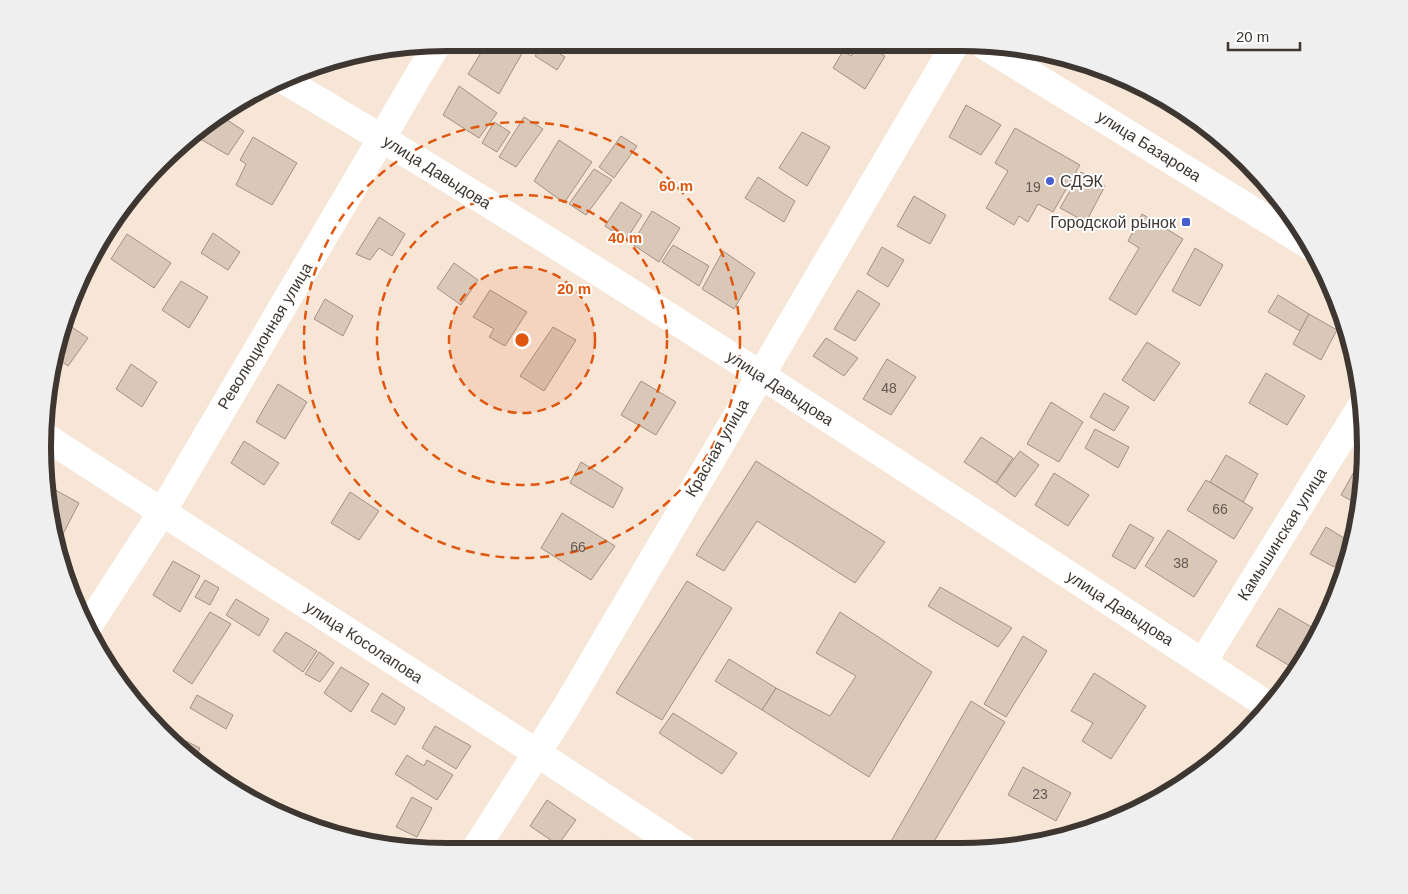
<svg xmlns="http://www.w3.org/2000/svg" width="1408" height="894" viewBox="0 0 1408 894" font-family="Arial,sans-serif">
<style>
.building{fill:#d9c7b8;stroke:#a29183}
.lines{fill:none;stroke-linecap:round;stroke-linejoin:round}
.street{stroke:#fff;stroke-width:28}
.secondary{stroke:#fff;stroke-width:28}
.ring{fill:none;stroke:#df570e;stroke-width:2.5;stroke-dasharray:9 6}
.poi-dot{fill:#485ed2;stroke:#fff;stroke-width:2}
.labels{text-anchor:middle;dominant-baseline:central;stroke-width:4;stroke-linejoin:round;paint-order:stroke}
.number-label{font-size:14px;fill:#645a53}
.street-label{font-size:16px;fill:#3d3631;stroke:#fff}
.poi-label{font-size:16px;fill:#3d3631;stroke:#fff;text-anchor:start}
.rim{fill:none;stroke:#3d3631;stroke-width:6}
.centre{fill:#df570e;stroke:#fff;stroke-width:2.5}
.ring-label{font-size:15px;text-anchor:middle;font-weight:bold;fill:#df570e;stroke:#fff;stroke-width:4;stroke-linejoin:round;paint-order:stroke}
</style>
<rect width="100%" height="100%" fill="#f7e5d6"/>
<g class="building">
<path d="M 487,43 L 513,43 L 524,50 L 499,94 L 468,74 Z"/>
<path d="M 543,44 L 565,57 L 557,70 L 535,56 Z"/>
<path d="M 858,45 L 867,45 L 885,56 L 865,89 L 833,68 L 843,51 L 851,56 Z"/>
<path d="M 358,57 L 353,65 L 345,59 Z"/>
<path d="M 459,86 L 497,113 L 479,138 L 443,115 Z"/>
<path d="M 966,105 L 1001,125 L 981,155 L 949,137 Z"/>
<path d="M 218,114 L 244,131 L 228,155 L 195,136 Z"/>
<path d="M 524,117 L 543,129 L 516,167 L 499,157 Z"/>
<path d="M 494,122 L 510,132 L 497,152 L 482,143 Z"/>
<path d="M 1015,128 L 1080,165 L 1053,212 L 1038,204 L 1028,222 L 1019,216 L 1014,225 L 986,208 L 1008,171 L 995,163 Z"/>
<path d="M 802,132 L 830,147 L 807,186 L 779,168 Z"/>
<path d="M 621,136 L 637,146 L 614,178 L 599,167 Z"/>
<path d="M 253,137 L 297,163 L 272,205 L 236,185 L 246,164 L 240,160 Z"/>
<path d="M 559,140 L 592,162 L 564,203 L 534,181 Z"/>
<path d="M 594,169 L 612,180 L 586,215 L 569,204 Z"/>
<path d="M 1081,172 L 1105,186 L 1086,222 L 1060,208 Z"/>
<path d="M 758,177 L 795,201 L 784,222 L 745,198 Z"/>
<path d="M 914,196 L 946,215 L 930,244 L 897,226 Z"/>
<path d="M 621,202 L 642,215 L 626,240 L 605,226 Z"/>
<path d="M 652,211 L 680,228 L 659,262 L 632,244 Z"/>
<path d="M 1142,214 L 1183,239 L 1136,315 L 1109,299 L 1139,248 L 1128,241 Z"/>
<path d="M 379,217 L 405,234 L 392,256 L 379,248 L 370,260 L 356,254 Z"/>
<path d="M 213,233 L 240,252 L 228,270 L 201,253 Z"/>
<path d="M 127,234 L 171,263 L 154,288 L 111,259 Z"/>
<path d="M 673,245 L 709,266 L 699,286 L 662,262 Z"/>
<path d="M 882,247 L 904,260 L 888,287 L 867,274 Z"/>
<path d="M 1195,248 L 1223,265 L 1200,306 L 1172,291 Z"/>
<path d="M 723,251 L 755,273 L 734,309 L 702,289 Z"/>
<path d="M 454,263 L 478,280 L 461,305 L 437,288 Z"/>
<path d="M 181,281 L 208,297 L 189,328 L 162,310 Z"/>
<path d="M 490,290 L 527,312 L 505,346 L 489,337 L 494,329 L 473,317 Z"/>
<path d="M 858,290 L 880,304 L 855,341 L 834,329 Z"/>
<path d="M 1278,295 L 1309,314 L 1300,331 L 1268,312 Z"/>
<path d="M 325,299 L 353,316 L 343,336 L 314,319 Z"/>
<path d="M 1309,314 L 1337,330 L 1321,360 L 1293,344 Z"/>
<path d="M 63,321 L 88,338 L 68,366 L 57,358 Z"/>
<path d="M 553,327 L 576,340 L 544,391 L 520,376 Z"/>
<path d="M 826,338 L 858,358 L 844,376 L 813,356 Z"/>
<path d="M 1147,342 L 1180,363 L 1154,401 L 1122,380 Z"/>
<path d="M 887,359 L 916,377 L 891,415 L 863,399 Z"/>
<path d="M 131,364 L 157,382 L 142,407 L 116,389 Z"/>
<path d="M 1266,373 L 1305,396 L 1287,425 L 1249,403 Z"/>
<path d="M 641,381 L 676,402 L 656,435 L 621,415 Z"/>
<path d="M 278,384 L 307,402 L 285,439 L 256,422 Z"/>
<path d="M 1104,393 L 1129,407 L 1114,431 L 1090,417 Z"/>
<path d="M 1051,402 L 1083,422 L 1059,462 L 1027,444 Z"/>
<path d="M 1095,429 L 1129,447 L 1118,468 L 1085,448 Z"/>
<path d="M 981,437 L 1013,458 L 996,483 L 964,462 Z"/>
<path d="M 244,441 L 279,463 L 264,485 L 231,463 Z"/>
<path d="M 1020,451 L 1039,465 L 1015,497 L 996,483 Z"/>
<path d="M 1226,455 L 1258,474 L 1243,502 L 1210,482 Z"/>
<path d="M 756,461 L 885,542 L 855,583 L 757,521 L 724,571 L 696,555 Z"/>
<path d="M 581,462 L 623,488 L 613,508 L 570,483 Z"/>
<path d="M 1355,470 L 1364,475 L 1359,505 L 1341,495 Z"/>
<path d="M 1054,473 L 1089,495 L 1068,526 L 1035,505 Z"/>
<path d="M 1206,480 L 1253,508 L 1234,539 L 1187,510 Z"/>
<path d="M 50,487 L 79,503 L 62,536 L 54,532 L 48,491 Z"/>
<path d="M 350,492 L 379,511 L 359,540 L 331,523 Z"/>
<path d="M 562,513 L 615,546 L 591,580 L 541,548 Z"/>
<path d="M 1130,524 L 1154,538 L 1135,569 L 1112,556 Z"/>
<path d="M 1326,527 L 1349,541 L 1334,567 L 1310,554 Z"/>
<path d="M 1168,530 L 1217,561 L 1194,597 L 1145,566 Z"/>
<path d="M 173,561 L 200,576 L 180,612 L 153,595 Z"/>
<path d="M 205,580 L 219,588 L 210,605 L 195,597 Z"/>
<path d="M 687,581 L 732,608 L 662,720 L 616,693 Z"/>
<path d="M 940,587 L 1012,628 L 998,647 L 928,606 Z"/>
<path d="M 236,599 L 269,619 L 259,636 L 226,615 Z"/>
<path d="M 1279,608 L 1320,632 L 1297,670 L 1256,646 Z"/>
<path d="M 210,612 L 231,624 L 192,684 L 173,671 Z"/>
<path d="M 840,612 L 932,672 L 869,777 L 762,710 L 776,688 L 830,716 L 856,676 L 816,653 Z"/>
<path d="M 286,632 L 317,651 L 303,672 L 273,651 Z"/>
<path d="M 1023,636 L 1047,651 L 1006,717 L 984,704 Z"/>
<path d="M 319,652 L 334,663 L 320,682 L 305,674 Z"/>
<path d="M 729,659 L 776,688 L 762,710 L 715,681 Z"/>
<path d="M 341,667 L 369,684 L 351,712 L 324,693 Z"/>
<path d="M 1094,673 L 1146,706 L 1111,759 L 1082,741 L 1093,723 L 1071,711 Z"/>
<path d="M 382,693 L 405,708 L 395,725 L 371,711 Z"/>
<path d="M 197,695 L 233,715 L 226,729 L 190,708 Z"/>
<path d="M 971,701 L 1005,722 L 929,850 L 886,850 Z"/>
<path d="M 673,713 L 737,753 L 722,774 L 659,733 Z"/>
<path d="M 435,726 L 471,746 L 456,769 L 422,748 Z"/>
<path d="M 186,741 L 200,748 L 194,761 L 207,769 L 206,771 L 201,768 L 182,748 Z"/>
<path d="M 407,755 L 424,766 L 427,760 L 453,775 L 437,800 L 395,774 Z"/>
<path d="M 1023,767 L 1071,793 L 1056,821 L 1008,795 Z"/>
<path d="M 412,797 L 432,808 L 417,837 L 396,827 Z"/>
<path d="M 547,800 L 576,820 L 558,845 L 530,826 Z"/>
<path d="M 379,839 L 396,848 L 377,843 Z"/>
<path d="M 522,840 L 537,849 L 517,849 Z"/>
<path d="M 606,840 L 623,849 L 601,849 Z"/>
</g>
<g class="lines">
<g class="street">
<path d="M 284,80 C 619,278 943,493 1269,706"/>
<path d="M 44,436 L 537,753 L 683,849"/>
<path d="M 89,625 L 162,512 L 437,44"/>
<path d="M 1203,662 L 1362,405"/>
<path d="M 476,848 L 565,709 L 954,46"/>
</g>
<path class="secondary" d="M 985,46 L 1312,247"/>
</g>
<circle cx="522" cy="340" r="73" fill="#df570e" fill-opacity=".12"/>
<g class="ring">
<circle cx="522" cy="340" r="73"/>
<circle cx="522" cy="340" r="145"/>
<circle cx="522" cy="340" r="218"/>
</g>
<g class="poi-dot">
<circle cx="1050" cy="181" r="5"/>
<rect x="1181" y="217" width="10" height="10" rx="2.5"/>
</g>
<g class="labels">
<g class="number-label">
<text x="1033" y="187">19</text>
<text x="889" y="388">48</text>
<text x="1220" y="509">66</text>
<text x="578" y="547">66</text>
<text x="1181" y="563">38</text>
<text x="1040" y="794">23</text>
</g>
<g class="street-label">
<text transform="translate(1149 146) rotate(32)">улица Базарова</text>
<text transform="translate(437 172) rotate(32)">улица Давыдова</text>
<text transform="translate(265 336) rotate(-59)">Революционная улица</text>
<text transform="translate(780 388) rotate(33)">улица Давыдова</text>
<text transform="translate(717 448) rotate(-60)">Красная улица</text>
<text transform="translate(1282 534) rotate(-58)">Камышинская улица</text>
<text transform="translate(1120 608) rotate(33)">улица Давыдова</text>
<text transform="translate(364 642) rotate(33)">улица Косолапова</text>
</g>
<g class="poi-label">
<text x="1060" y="181">СДЭК</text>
<text x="1176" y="222" text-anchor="end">Городской рынок</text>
</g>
</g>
<path d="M0 0H1408V894H0ZM447 51H961A396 396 0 0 1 1357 447V447A396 396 0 0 1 961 843H447A396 396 0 0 1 51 447V447A396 396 0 0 1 447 51Z" fill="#efefef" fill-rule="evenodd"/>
<path class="rim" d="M447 51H961A396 396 0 0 1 1357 447V447A396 396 0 0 1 961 843H447A396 396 0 0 1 51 447V447A396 396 0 0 1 447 51Z"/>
<circle cx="522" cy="340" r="8" class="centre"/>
<g class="ring-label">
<text x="676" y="191">60 m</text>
<text x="625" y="243">40 m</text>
<text x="574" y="294">20 m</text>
</g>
<path d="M1228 42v8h72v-8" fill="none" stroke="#3d3631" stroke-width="2.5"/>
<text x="1236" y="42" font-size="15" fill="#3d3631" stroke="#ffffff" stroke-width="4" paint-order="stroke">20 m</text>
</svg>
